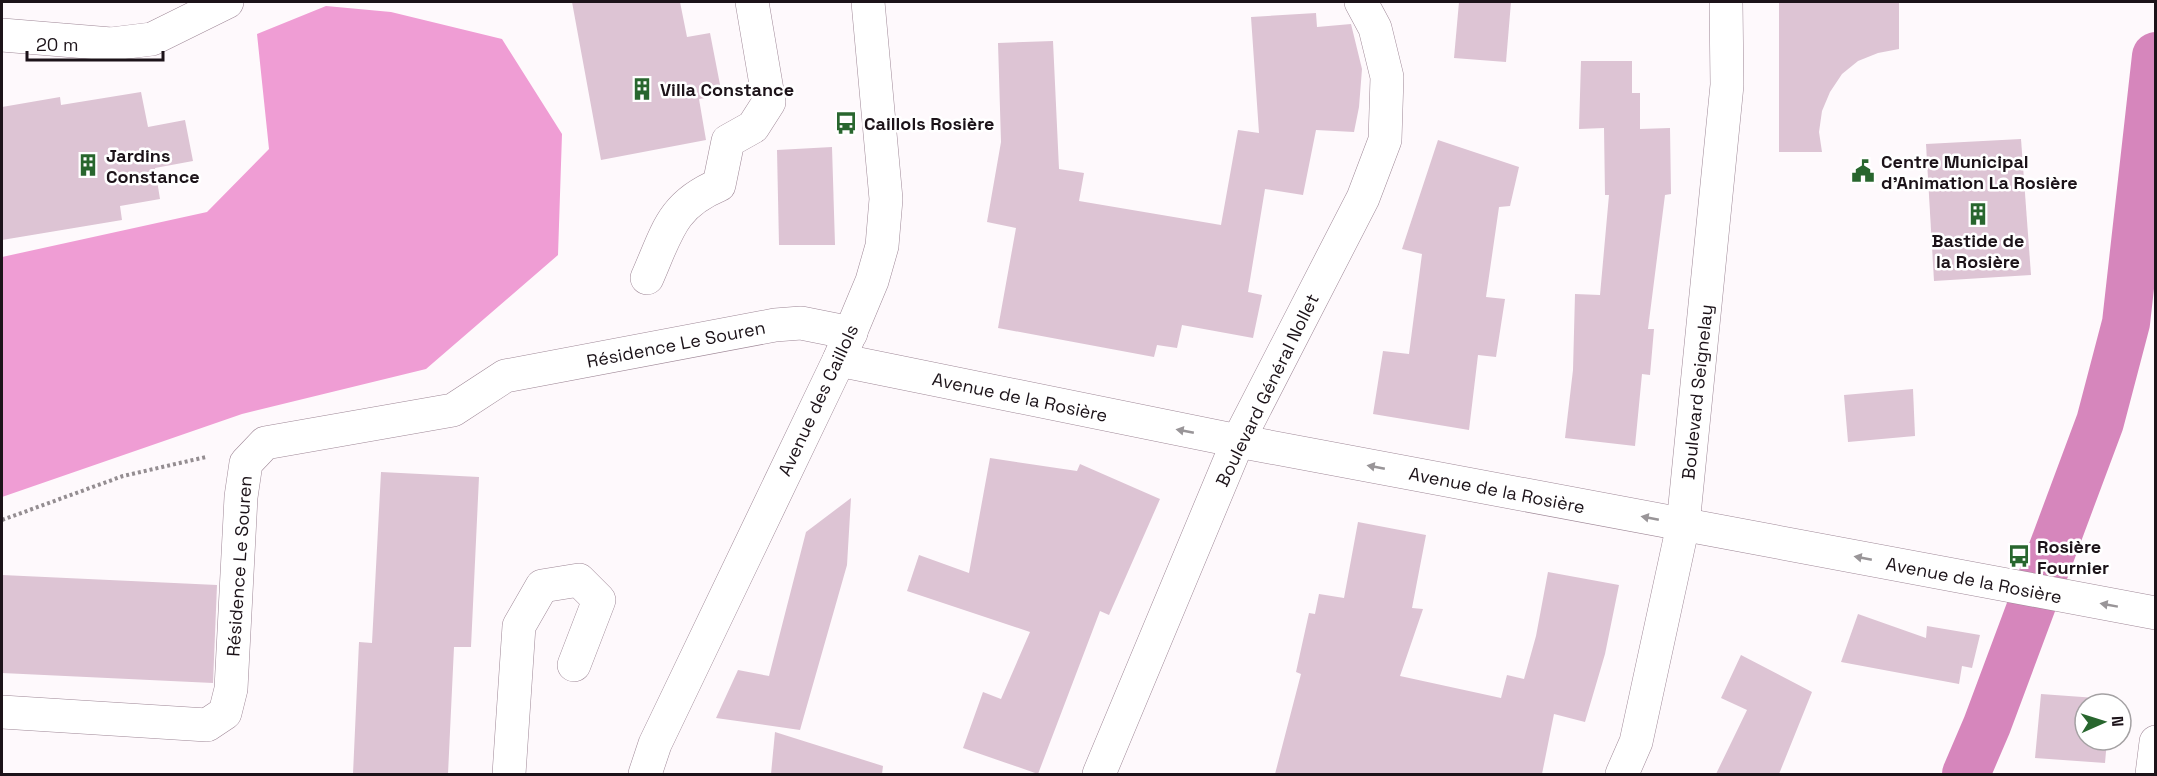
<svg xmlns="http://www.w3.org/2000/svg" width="2157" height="776" viewBox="0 0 2157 776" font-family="'Space Grotesk',sans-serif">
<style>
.forest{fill:#ef9dd4}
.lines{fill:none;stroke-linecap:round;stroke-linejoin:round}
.canal{stroke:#d686bc;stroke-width:48}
.building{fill:#ddc4d4}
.minor-casing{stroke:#9f8897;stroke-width:34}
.path{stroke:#948d91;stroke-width:4;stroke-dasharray:3 3;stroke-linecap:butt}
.minor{stroke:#fff;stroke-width:33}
.oneway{fill:#999598}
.labels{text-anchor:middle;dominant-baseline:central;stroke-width:5;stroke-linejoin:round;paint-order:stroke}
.poi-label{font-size:18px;font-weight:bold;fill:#1c1319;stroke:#fff;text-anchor:start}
.street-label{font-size:18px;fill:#1c1319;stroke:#fff}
</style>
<rect width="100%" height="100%" fill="#fef9fc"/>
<path class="forest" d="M 326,6 L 391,12 L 502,39 L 562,134 L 558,255 L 426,369 L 242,414 L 2,497 L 2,257 L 207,212 L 269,149 L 257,34 Z"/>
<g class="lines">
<path class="canal" d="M 1966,774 L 1987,725 L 2100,422 L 2126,323 L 2156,56"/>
</g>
<g class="building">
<path d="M 572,2 L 680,2 L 687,37 L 710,33 L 722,95 L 699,99 L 706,140 L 601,160 Z"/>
<path d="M 1459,2 L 1511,2 L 1506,62 L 1454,58 Z"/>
<path d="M 1779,2 L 1899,2 L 1899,49 L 1878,53 L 1858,61 L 1842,74 L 1830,92 L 1822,111 L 1819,132 L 1822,152 L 1779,152 Z"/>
<path d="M 1316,13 L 1317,27 L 1351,24 L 1362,69 L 1359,107 L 1354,132 L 1316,130 L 1303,195 L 1265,189 L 1248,292 L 1262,295 L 1253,338 L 1182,325 L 1177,348 L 1157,345 L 1154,357 L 998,328 L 1016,228 L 987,222 L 1001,142 L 998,43 L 1053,41 L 1059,169 L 1084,173 L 1079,201 L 1221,225 L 1238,130 L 1259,133 L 1251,17 Z"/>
<path d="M 1581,61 L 1632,61 L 1632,93 L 1640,93 L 1640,129 L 1670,128 L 1671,194 L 1665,195 L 1648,329 L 1654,329 L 1650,375 L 1642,374 L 1635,446 L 1565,438 L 1573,370 L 1575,294 L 1600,295 L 1609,195 L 1605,195 L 1604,128 L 1579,129 Z"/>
<path d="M 141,92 L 148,127 L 185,120 L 193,161 L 155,168 L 160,199 L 120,206 L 122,220 L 2,240 L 2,107 L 60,97 L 61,105 Z"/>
<path d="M 2021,139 L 2031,275 L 1934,281 L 1926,144 Z"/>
<path d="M 1438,140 L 1519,167 L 1510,206 L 1499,207 L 1486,297 L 1505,299 L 1496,357 L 1478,355 L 1469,430 L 1373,414 L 1383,351 L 1409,354 L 1422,254 L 1402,249 Z"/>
<path d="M 832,147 L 835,245 L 779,245 L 777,150 Z"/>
<path d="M 1913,389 L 1915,436 L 1848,442 L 1844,395 Z"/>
<path d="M 990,458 L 1077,471 L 1080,464 L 1160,499 L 1109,615 L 1100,611 L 1038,774 L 963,748 L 983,692 L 1001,699 L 1030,632 L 907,591 L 919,555 L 969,573 Z"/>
<path d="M 381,472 L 479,477 L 471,647 L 454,647 L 448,774 L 353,774 L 359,642 L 372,643 Z"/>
<path d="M 851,498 L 847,565 L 800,730 L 716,718 L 738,670 L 769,676 L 806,532 Z"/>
<path d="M 1358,522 L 1426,535 L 1412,608 L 1423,609 L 1400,676 L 1501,698 L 1507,675 L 1524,679 L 1536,636 L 1548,572 L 1619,585 L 1605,654 L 1585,722 L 1554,714 L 1542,774 L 1275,774 L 1301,674 L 1296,672 L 1309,613 L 1315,614 L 1319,594 L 1344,598 Z"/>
<path d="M 2,575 L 217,585 L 213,683 L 2,673 Z"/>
<path d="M 1858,614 L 1926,638 L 1927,626 L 1980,635 L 1972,668 L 1962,666 L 1959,684 L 1841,662 Z"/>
<path d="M 1741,655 L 1812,692 L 1779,774 L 1716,774 L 1747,710 L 1721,698 Z"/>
<path d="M 2041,694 L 2110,699 L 2109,704 L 2085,704 L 2085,740 L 2107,740 L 2105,763 L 2035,758 Z"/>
<path d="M 775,732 L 883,766 L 882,774 L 771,774 Z"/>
</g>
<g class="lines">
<g class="minor-casing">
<g id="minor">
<path d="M 2,35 L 111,44 L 152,39 L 227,2"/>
<path d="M 647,278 C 667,233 671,205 719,185 L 728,141 L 753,127 L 769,102 L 752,2"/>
<path d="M 839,360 L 1238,441 L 2156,613"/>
<path d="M 2,712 L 207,725 L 225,713 L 231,689 L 241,497 L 246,463 L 265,443 L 453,410 L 505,376 L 775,325 L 801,323 L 851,333"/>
<path d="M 509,774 L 519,626 L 542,586 L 579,580 L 599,600 L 574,665"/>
<path d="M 645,774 L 655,744 L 839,360 L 872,281 L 882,246 L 886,199 L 868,2"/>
<path d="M 1099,774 L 1238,441 L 1363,198 L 1385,140 L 1387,77 L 1375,28 L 1361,2"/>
<path d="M 1622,774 L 1636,742 L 1683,525 L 1727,85 L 1726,2"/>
<path d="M 2152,774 L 2156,742"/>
</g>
</g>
<path class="path" d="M 2,520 L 123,476 L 206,457"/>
<use href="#minor" class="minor"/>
</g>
<defs><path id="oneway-solid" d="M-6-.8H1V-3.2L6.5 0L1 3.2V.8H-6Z" transform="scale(1.5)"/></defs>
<g class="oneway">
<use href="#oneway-solid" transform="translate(1185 431) rotate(-169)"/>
<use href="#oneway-solid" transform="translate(1376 467) rotate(-169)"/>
<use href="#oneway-solid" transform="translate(1650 518) rotate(-169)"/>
<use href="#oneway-solid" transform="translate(1863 558) rotate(-169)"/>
<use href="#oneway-solid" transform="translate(2109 605) rotate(-170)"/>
</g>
<defs>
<g id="building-bare" transform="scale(1.8)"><path d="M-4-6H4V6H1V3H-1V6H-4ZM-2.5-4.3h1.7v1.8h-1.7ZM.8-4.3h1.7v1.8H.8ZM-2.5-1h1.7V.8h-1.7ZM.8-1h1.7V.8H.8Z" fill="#28662e" stroke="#fff" stroke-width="2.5" paint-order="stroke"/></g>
<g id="bus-bare" transform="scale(1.8)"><path d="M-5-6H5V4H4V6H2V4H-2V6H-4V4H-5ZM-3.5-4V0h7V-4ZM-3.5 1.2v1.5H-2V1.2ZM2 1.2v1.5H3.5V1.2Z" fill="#28662e" stroke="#fff" stroke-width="2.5" paint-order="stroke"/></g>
<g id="civic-bare" transform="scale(1.8)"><path d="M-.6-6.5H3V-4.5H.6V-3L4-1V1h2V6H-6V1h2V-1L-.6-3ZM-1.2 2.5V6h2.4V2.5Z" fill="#28662e" stroke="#fff" stroke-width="2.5" paint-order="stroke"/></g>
</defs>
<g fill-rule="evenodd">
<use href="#building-bare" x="642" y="89"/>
<use href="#bus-bare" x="846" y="123"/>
<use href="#building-bare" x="88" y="165"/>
<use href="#civic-bare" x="1863" y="171"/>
<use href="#building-bare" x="1978" y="214"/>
<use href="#bus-bare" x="2019" y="556"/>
</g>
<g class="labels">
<g class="poi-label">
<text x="660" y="89">Villa Constance</text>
<text x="864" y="123">Caillols Rosière</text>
<text x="106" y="155">Jardins<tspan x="106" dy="21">Constance</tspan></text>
<text x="1881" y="161">Centre Municipal<tspan x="1881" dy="21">d'Animation La Rosière</tspan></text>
<text x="1978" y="240" text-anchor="middle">Bastide de<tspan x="1978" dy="21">la Rosière</tspan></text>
<text x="2037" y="546">Rosière<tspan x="2037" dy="21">Fournier</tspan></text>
</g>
<g class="street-label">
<text transform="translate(676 344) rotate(-11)">Résidence Le Souren</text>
<text transform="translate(1267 390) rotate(-64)">Boulevard Général Nollet</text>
<text transform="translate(1697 392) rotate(-84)">Boulevard Seignelay</text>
<text transform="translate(1020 397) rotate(12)">Avenue de la Rosière</text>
<text transform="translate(818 400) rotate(-65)">Avenue des Caillols</text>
<text transform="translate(1497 490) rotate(11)">Avenue de la Rosière</text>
<text transform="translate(239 566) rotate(-86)">Résidence Le Souren</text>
<text transform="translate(1974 580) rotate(11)">Avenue de la Rosière</text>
</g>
</g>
<rect width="2157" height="776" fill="none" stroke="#1c1319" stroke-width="6"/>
<g transform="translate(2103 722) rotate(87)"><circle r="28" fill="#ffffff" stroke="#a4a1a3" stroke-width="1.5"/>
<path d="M0-4.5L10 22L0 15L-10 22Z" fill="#28662e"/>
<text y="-9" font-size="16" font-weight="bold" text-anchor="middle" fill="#1c1319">N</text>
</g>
<path d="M27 51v9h136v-9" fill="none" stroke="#1c1319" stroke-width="3"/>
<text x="36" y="51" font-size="18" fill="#1c1319" stroke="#ffffff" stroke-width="4.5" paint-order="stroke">20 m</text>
</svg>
